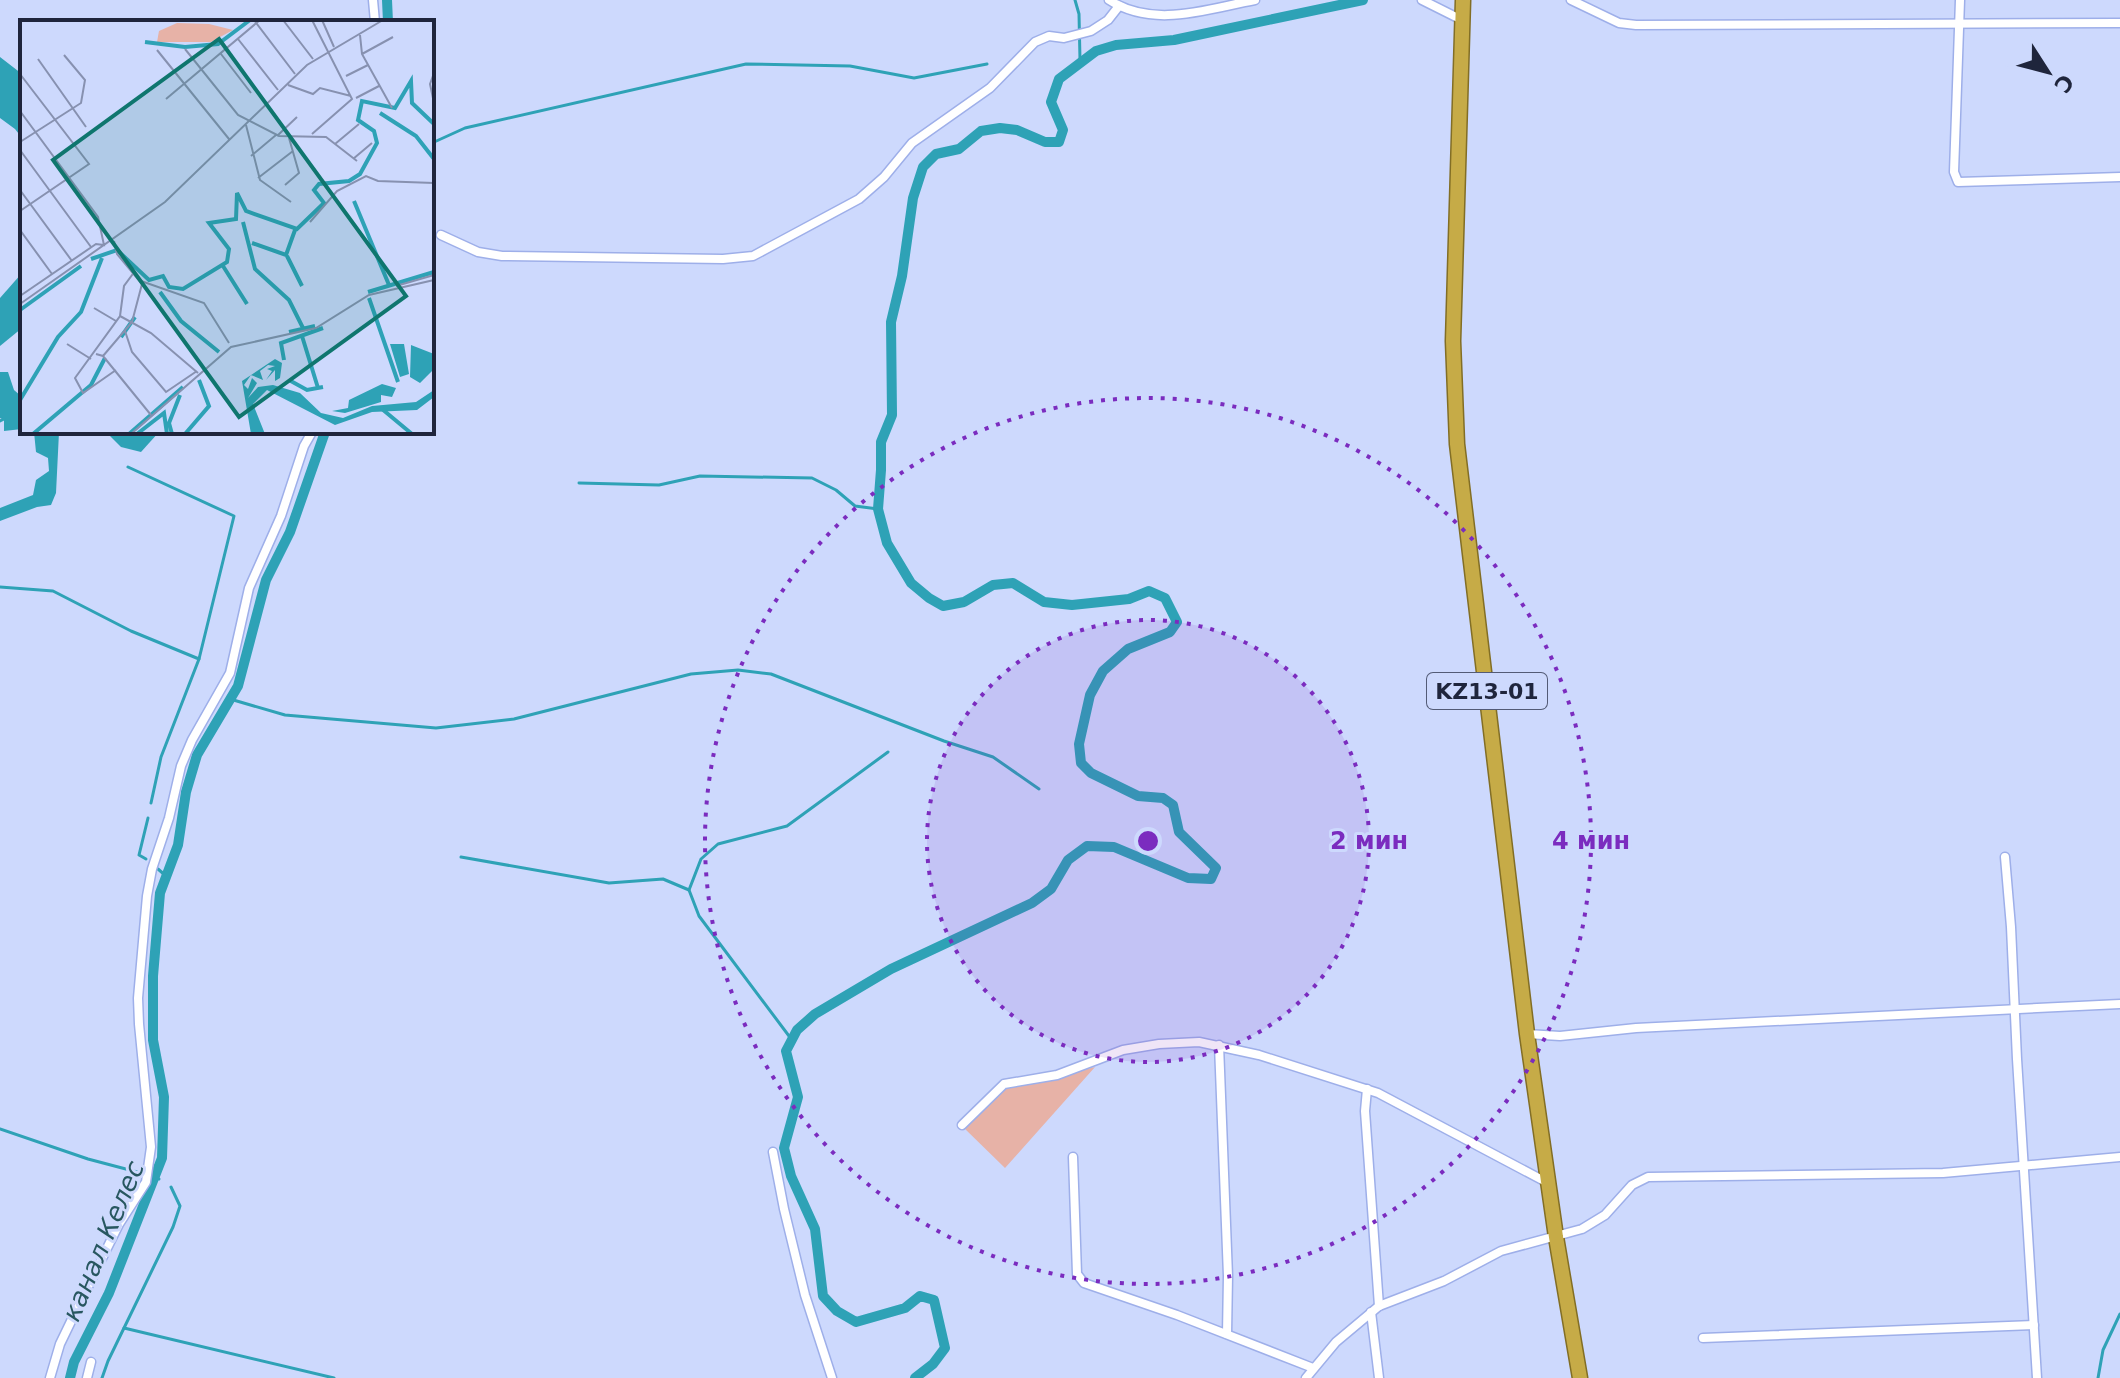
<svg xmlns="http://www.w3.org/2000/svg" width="2120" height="1378" viewBox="0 0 2120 1378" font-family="'DejaVu Sans',sans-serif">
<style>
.green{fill:#e7b2a7}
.water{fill:#2ea2b6}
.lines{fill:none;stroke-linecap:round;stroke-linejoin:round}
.stream{stroke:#2ea2b6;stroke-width:3}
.canal{stroke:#2ea2b6;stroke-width:10}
.minor-casing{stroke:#9eafe9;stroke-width:11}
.trunk-casing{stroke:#826e25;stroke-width:17}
.minor{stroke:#fff;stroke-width:8}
.trunk{stroke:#c6ab47;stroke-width:14}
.ring{fill:none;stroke:#7b2cbf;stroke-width:4;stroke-dasharray:4 8}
.labels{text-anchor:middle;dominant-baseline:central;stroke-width:6;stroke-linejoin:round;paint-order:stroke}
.shield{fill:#cdd9fd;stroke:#535b76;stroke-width:2}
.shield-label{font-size:22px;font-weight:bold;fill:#1f253c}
.water-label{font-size:26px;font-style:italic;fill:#285760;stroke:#cdd9fd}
.inset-river{fill:none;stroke:#2ea2b6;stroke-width:4}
.inset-road{fill:none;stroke:#8791b0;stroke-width:2}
.view{fill:#0f766e;fill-opacity:0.15;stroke:#0f766e;stroke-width:4}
.inset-edge{fill:none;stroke:#1f253c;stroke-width:4}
.centre{fill:#7b2cbf;stroke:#cdd9fd;stroke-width:4}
.ring-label{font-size:24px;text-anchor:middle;font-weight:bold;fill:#7b2cbf;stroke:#cdd9fd;stroke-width:6;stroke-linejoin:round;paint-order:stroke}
</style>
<rect width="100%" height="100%" fill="#cdd9fd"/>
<path class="green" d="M 1095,1067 L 1005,1168 L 963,1127 L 1011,1083 L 1071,1073 Z"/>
<g class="water">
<path d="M 0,57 L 22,74 L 22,138 L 15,129 L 0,118 Z"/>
<path d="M 22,273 L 22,328 L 0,346 L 0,298 Z"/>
<path d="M 8,372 L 14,390 L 22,397 L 22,429 L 4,431 L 4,420 L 0,418 L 0,372 Z"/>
<path d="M 34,432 L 59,432 L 56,493 L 51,505 L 37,507 L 0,521 L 0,508 L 33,495 L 36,480 L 49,471 L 48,458 L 36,452 Z"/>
<path d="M 106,432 L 159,432 L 141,452 L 121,447 Z"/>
</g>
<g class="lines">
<g class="stream">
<path d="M 1075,0 L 1079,14 L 1080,60"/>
<path d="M 432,143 L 465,128 L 746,64 L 850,66 L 914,78 L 987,64"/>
<path d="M 0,421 L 4,419"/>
<path d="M 128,467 L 234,516 L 199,659 L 161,757 L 151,803"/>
<path d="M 579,483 L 659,485 L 700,476 L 812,478 L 836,490 L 855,506 L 878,509"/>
<path d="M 0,587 L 53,591 L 131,631 L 199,659"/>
<path d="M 230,699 L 285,715 L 436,728 L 514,719 L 691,674 L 738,670 L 771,674 L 944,741 L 993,757 L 1039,789"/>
<path d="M 461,857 L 609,883 L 663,879 L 689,890"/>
<path d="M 146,859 L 139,855 L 148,818"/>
<path d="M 158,869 L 166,876"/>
<path d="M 792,1040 L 699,916 L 689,890 L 701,859 L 718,844 L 787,826 L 888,752"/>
<path d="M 0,1129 L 88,1159 L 141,1173"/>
<path d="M 155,1176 L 159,1179"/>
<path d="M 124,1328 L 334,1378"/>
<path d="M 102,1378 L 108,1361 L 173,1227 L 180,1206 L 171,1187"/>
<path d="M 2098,1378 L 2103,1350 L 2120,1314"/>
</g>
<g class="canal">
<path d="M 387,0 L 388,22"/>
<path d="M 70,1378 L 74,1362 L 109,1293 L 162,1158 L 164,1097 L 153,1040 L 153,976 L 160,893 L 178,845 L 186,792 L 197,755 L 238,686 L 266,580 L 290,532 L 325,432"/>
<path d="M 915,1378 L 933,1364 L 945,1348 L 934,1300 L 920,1296 L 905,1308 L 856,1322 L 837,1311 L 823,1296 L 815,1229 L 791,1176 L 784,1148 L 798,1097 L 786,1051 L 797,1030 L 815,1014 L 891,969 L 1032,903 L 1051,889 L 1068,860 L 1087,846 L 1114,847 L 1188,878 L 1211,879 L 1216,868 L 1179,832 L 1173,805 L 1163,798 L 1138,796 L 1091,773 L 1081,763 L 1079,744 L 1090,695 L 1103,671 L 1128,649 L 1170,632 L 1177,622 L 1165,598 L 1149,591 L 1129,599 L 1072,605 L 1044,602 L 1013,583 L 993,585 L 964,602 L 943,606 L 929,598 L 911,583 L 887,543 L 878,509 L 881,470 L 881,442 L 892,415 L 891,322 L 902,276 L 913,198 L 923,167 L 936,154 L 959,149 L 981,131 L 1000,128 L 1017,130 L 1045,142 L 1059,142 L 1063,130 L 1051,102 L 1059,79 L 1096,51 L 1116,45 L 1174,40 L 1363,0"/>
</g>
<g class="minor-casing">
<g id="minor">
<path d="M 373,0 L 375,22"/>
<path d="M 1109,0 C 1154,29 1207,9 1255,0"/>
<path d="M 1422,0 L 1462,20"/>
<path d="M 1571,0 L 1619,23 L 1636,25 L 2120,23"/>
<path d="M 1960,0 L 1954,172 L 1958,182 L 2120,177"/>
<path d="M 441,235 L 478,252 L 502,256 L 723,259 L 753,256 L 859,199 L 884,177 L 912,143 L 990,88 L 1035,42 L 1049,36 L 1064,38 L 1091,31 L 1108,20 L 1119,6"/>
<path d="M 2005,857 L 2011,927 L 2017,1059 L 2037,1378"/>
<path d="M 1527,1034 L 1560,1036 L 1636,1028 L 2120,1004"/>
<path d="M 1219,1045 L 1228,1276 L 1227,1334"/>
<path d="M 1367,1089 L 1365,1111 L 1379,1306"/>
<path d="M 962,1125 L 1004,1084 L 1057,1075 L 1123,1050 L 1159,1044 L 1199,1042 L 1259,1055 L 1378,1093 L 1548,1183"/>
<path d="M 773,1152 L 784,1209 L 805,1295 L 832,1378"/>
<path d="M 1073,1157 L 1077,1274 L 1084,1283 L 1177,1315 L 1313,1368"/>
<path d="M 1371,1312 L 1379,1378"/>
<path d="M 1703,1338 L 2034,1325"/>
<path d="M 50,1378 L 60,1344 L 75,1313 L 119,1224 L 146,1182 L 151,1147 L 139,1024 L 138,998 L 147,896 L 152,869 L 169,818 L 181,766 L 192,740 L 230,673 L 249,588 L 281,516 L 304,446 L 312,432"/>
<path d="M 87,1378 L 91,1362"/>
<path d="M 1306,1378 L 1336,1342 L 1379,1306 L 1444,1281 L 1501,1251 L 1582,1229 L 1605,1215 L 1632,1185 L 1648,1177 L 1943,1173 L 2120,1157"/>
</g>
</g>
<g class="trunk-casing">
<path id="trunk" d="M 1463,0 L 1453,341 L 1457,444 L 1527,1034 L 1556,1237 L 1580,1378"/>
</g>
<use href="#minor" class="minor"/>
<use href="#trunk" class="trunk"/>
</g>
<circle cx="1148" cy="841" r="221" fill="#7b2cbf" fill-opacity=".12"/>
<g class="ring">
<circle cx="1148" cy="841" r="221"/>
<circle cx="1148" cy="841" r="443"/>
</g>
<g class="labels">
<rect class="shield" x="1427" y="673" width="120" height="36" rx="6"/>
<g class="shield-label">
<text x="1487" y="691">KZ13-01</text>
</g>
<g class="water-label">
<text transform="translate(103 1241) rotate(-67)">канал Келес</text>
</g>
</g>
<g transform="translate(20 20)">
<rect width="414" height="414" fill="#cdd9fd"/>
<path d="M 157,3 L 189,4 L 213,10 L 191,22 L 137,22 L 139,11 Z" fill="#e7b2a7"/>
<path d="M 370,324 L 384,324 L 389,354 L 380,357 ZM 391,325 L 414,334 L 414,349 L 400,363 L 390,357 ZM 255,339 L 262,343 L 260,358 L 255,361 L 255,350 L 246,360 L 252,351 L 247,349 L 255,346 L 248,345 L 240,351 L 243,360 L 231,355 L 224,365 L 228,369 L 232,358 L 237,363 L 228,378 L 238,367 L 253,365 L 280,373 L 301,393 L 323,398 L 352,386 L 396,382 L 414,370 L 414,377 L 397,390 L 352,392 L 315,405 L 247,370 L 233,384 L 245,414 L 231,414 L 222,361 ZM 362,364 L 376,368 L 372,377 L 361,375 L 361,382 L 325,393 L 312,391 L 328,388 L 329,380 Z" fill="#2ea2b6"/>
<path class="inset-river" d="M 125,22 L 165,27 L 198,24 L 230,0M 360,93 L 396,116 L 414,139M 334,181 L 369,265M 223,202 L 235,249 L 269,280 L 283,308M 232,223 L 266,235 L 275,210M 267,236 L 282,266M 71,239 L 97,230 L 129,260 L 143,256 L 149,267 L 163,269 L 207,242 L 209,229 L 189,203 L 216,199 L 217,173 L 226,191 L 277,209 L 304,183 L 294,170 L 299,164 L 329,161 L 340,154 L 357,123 L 354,111 L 338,100 L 342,81 L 375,88 L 391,61 L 392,83 L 414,104M 203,246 L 227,284M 140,272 L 161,301 L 199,332M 348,272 L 414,252M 349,278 L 378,362M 0,290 L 61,246M 269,312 L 295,306M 282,316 L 298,368M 101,317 L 115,297M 264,340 L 261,323 L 303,308M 269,360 L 287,370 L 303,367M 0,380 L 38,317 L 61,292 L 82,238M 362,389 L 392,414M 13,414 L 71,365 L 85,338M 109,414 L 163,367M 117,414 L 144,393 L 147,414M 152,414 L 149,403 L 160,375M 165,414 L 189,386 L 179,360"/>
<path class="inset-road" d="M 234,0 L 275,54M 263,0 L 293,39M 292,0 L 332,79 L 292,114M 302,0 L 314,27M 340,15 L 342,34 L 372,88M 218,19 L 258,70M 165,29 L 218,95 L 259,116 L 306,117 L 337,141M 137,30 L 209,119M 201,34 L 231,73M 342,34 L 373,17M 18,39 L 66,107M 414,53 L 410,64 L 414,83M 0,54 L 69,144 L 0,191M 326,56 L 348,45M 268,65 L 293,74 L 300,68 L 331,76M 336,78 L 359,66M 146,79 L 240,0M 0,91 L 78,197 L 84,225 L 76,224 L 0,276M 226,105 L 240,160 L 271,182M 257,116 L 277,97M 0,122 L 61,83 L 65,60 L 44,35M 315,124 L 339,104M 0,130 L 71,227M 231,136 L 256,115M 333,139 L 352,123M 238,158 L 273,131M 265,165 L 279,153 L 269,118M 0,170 L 52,241M 290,202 L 317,171 L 346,156 L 358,161 L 414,163M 0,210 L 32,254M 121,261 L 184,283 L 209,323M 376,266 L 414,255M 0,284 L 145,182 L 287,45 L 363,0M 74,288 L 96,301M 100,296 L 131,313 L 178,353M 105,311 L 112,332 L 146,372 L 177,351M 47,324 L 71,339M 76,334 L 83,336 L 131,395M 83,336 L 112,302 L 122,264 L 97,234 L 94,221M 96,350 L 63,373 L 55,358 L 100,296 L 104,266 L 115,251M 111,414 L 211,327 L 296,308 L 349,275 L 414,260"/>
<path class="view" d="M 199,19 L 386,276 L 219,397 L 33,140 Z"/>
<rect width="414" height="414" class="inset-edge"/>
</g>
<circle cx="1148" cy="841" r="12" class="centre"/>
<g class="ring-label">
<text x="1369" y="849">2 мин</text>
<text x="1591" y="849">4 мин</text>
</g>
<g transform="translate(2048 72) rotate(126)" stroke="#cdd9fd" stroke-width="6" paint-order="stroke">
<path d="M0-6L14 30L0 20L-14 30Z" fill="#1f253c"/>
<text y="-12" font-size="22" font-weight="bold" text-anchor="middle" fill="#1f253c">С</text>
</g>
</svg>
